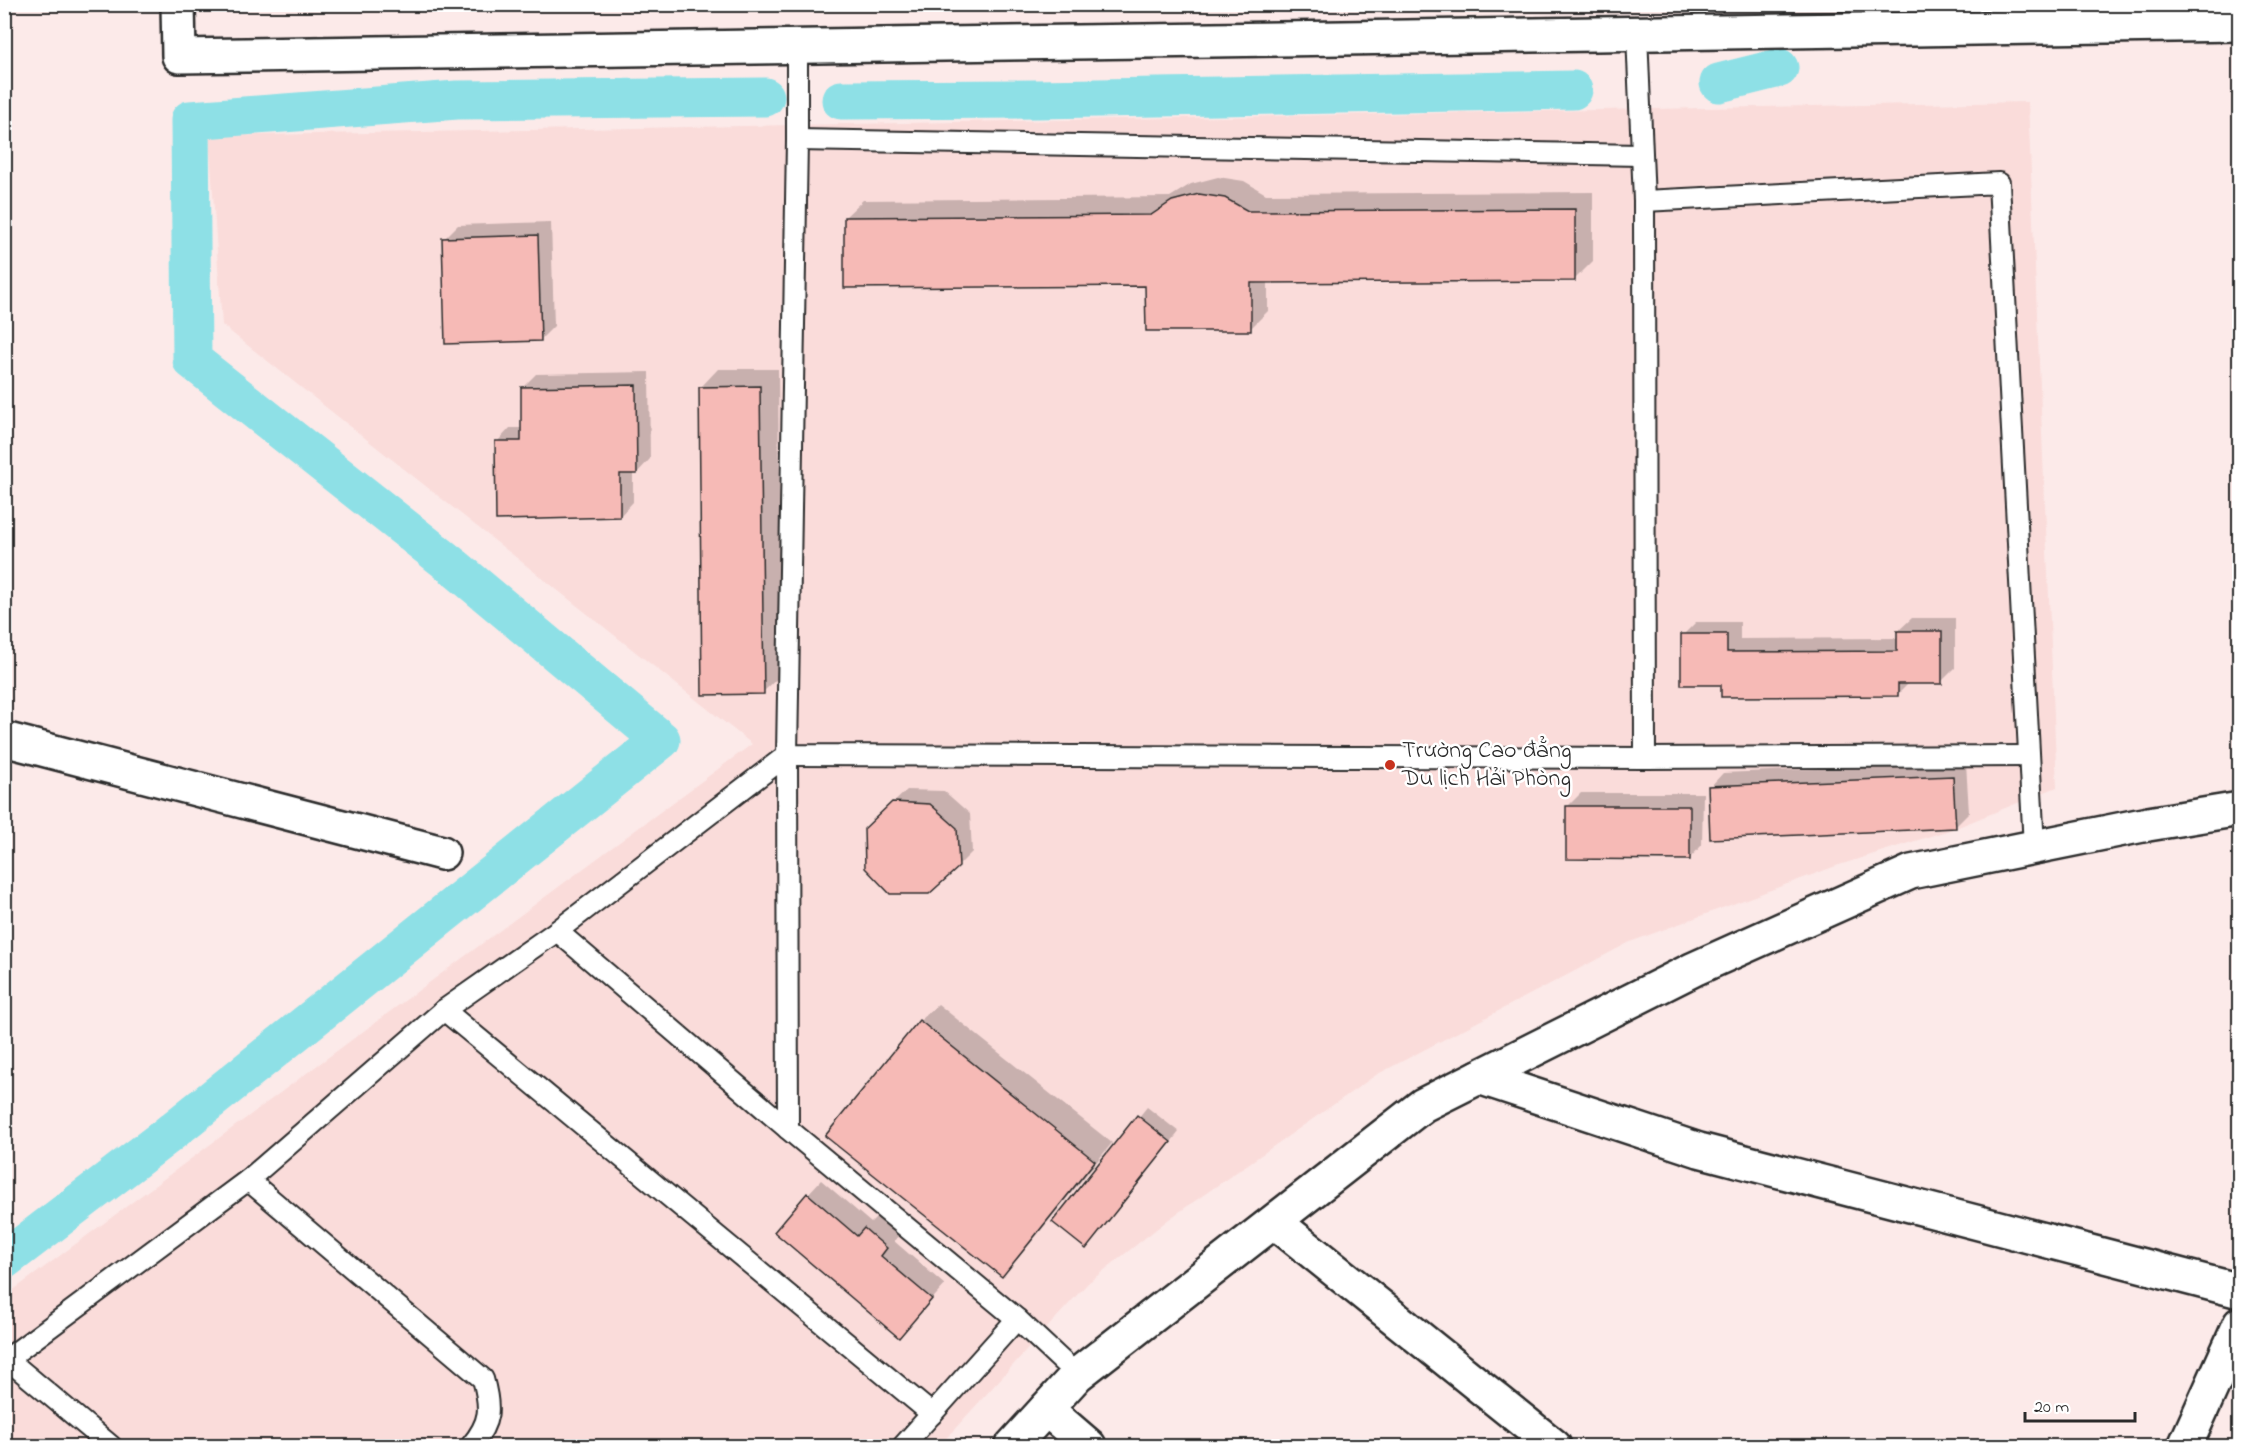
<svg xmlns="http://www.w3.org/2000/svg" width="2244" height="1451" viewBox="0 0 2244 1451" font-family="'Indie Flower',sans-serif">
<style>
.built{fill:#fadcda}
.shadow{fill:#0003}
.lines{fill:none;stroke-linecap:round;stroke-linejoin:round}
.canal{stroke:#8ee0e6;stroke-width:39}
.building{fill:#f6bab6;stroke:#2b2b2b;stroke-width:1.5}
.service-casing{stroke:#2b2b2b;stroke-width:24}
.minor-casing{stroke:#2b2b2b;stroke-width:38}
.service{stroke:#fff;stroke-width:20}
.minor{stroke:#fff;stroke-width:33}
.poi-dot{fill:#c8321e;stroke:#fff;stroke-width:2}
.labels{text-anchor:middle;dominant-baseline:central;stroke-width:5;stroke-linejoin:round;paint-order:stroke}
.poi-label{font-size:24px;fill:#2b2b2b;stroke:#fff;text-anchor:start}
</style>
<rect width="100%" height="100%" fill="#fceae9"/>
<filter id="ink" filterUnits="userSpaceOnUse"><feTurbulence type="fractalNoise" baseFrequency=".0167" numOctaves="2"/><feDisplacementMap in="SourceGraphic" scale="12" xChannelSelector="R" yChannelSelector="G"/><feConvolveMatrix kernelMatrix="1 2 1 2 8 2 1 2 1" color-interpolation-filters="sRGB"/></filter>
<g filter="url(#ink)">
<path class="built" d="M 2028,102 L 2057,787 L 1956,828 L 1836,866 L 1630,942 L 1376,1075 L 1169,1219 L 1088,1283 L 939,1446 L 5,1446 L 4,1297 L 752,744 L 222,325 L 209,136 Z"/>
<g class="shadow">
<path d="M 1218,177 L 1244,181 L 1266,194 L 1593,192 L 1593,261 L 1575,279 L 1268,281 L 1268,311 L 1250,329 L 1147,285 L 845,217 L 863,200 L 1170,197 L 1191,184 Z"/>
<path d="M 551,222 L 554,326 L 540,340 L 444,239 L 458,225 Z"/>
<path d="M 718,369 L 778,369 L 781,675 L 763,692 L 701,387 Z"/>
<path d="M 649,372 L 650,459 L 637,473 L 633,473 L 633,502 L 620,516 L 497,442 L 510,428 L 523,428 L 522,388 L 536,374 Z"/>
<path d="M 1912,618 L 1955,618 L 1955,668 L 1941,682 L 1910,682 L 1897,695 L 1722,684 L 1683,635 L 1696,622 L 1740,622 L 1740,639 L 1898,638 L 1898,631 Z"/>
<path d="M 1966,763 L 1969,813 L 1955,827 L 1710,787 L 1723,773 Z"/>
<path d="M 907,790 L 944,791 L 970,814 L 972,852 L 958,866 L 865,830 Z"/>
<path d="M 1581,793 L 1703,793 L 1702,845 L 1689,859 L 1568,806 Z"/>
<path d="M 938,1004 L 1112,1143 L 1019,1257 L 1001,1275 L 920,1021 Z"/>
<path d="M 1147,1107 L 1179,1132 L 1094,1238 L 1054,1222 Z"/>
<path d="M 821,1180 L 871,1223 L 878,1216 L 900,1234 L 894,1241 L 945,1285 L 899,1336 L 808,1194 Z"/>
</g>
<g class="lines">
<g class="canal">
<path d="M 1719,83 L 1779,68"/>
<path d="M 841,100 L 1037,99 L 1573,90"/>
<path d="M 4,1260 L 165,1137 L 661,740 L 454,567 L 192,360 L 190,120 L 457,100 L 765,97"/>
</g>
</g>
<g class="building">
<path d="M 1199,194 L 1225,198 L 1248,211 L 1575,209 L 1575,281 L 1251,283 L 1251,331 L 1146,331 L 1145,286 L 844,288 L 844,217 L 1151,215 L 1172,201 Z"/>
<path d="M 538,235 L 541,341 L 445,344 L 442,238 Z"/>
<path d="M 636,385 L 637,474 L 620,474 L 620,517 L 496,520 L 495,441 L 521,441 L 521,387 Z"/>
<path d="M 760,386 L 764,694 L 702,695 L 699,387 Z"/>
<path d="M 1897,631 L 1942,631 L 1942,684 L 1898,684 L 1898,696 L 1721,697 L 1721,685 L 1681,685 L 1681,634 L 1727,634 L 1727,652 L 1897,651 Z"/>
<path d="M 1953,776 L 1956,828 L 1710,839 L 1708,786 Z"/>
<path d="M 892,802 L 930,804 L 957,828 L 959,867 L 929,894 L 890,894 L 865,868 L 864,829 Z"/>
<path d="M 1566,806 L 1690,806 L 1690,860 L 1566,859 Z"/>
<path d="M 919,1020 L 1095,1161 L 1002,1277 L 825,1136 Z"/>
<path d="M 1137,1115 L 1171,1142 L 1086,1249 L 1052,1222 Z"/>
<path d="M 807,1193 L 857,1236 L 864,1228 L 887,1248 L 881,1256 L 932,1299 L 899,1338 L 774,1232 Z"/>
</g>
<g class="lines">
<g class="service-casing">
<g id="service">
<path d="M 797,47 L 797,140 L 787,755 L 1645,758 L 1644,201 L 1637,34"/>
<path d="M 797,140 L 1641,155"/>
<path d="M 1644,201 L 1999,183 L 2034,847"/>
<path d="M 787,755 L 788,1129 L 1017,1319 L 1077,1375"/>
<path d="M 1645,758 L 2028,756"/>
<path d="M 557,931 L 788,1129"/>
<path d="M 444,1010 L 932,1414"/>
<path d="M 248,1180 L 483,1379 C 491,1408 491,1422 471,1446"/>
<path d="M 111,1446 L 7,1359 L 248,1180 L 444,1010 L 557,931 L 787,755"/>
<path d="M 903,1446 L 1017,1319"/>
</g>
</g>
<g class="minor-casing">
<g id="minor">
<path d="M 178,4 L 179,56 L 2240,24"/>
<path d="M 4,739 L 442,853"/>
<path d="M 1479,1077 L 1699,1150 L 2240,1291"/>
<path d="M 1275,1222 L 1554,1446"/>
<path d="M 1046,1409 L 1089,1446"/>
<path d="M 1012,1446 L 1077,1375 L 1423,1105 L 1694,969 L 1911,872 L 2148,824 L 2240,809"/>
<path d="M 2185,1446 L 2240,1324"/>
</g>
</g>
<use href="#service" class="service"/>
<use href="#minor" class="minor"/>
</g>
</g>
<circle class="poi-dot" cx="1390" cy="765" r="6"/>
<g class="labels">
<g class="poi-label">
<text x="1402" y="751">Trường Cao đẳng<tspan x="1402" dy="28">Du lịch Hải Phòng</tspan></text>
</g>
</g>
<rect width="2244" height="1451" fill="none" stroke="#fff" stroke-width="24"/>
<rect x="12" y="12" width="2220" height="1427" fill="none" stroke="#2b2b2b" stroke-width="2" filter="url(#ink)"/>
<path d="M2025 1412v9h110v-9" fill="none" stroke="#2b2b2b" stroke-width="3"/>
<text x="2034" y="1412" font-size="18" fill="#2b2b2b" stroke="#ffffff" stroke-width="4.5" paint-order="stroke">20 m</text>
</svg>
